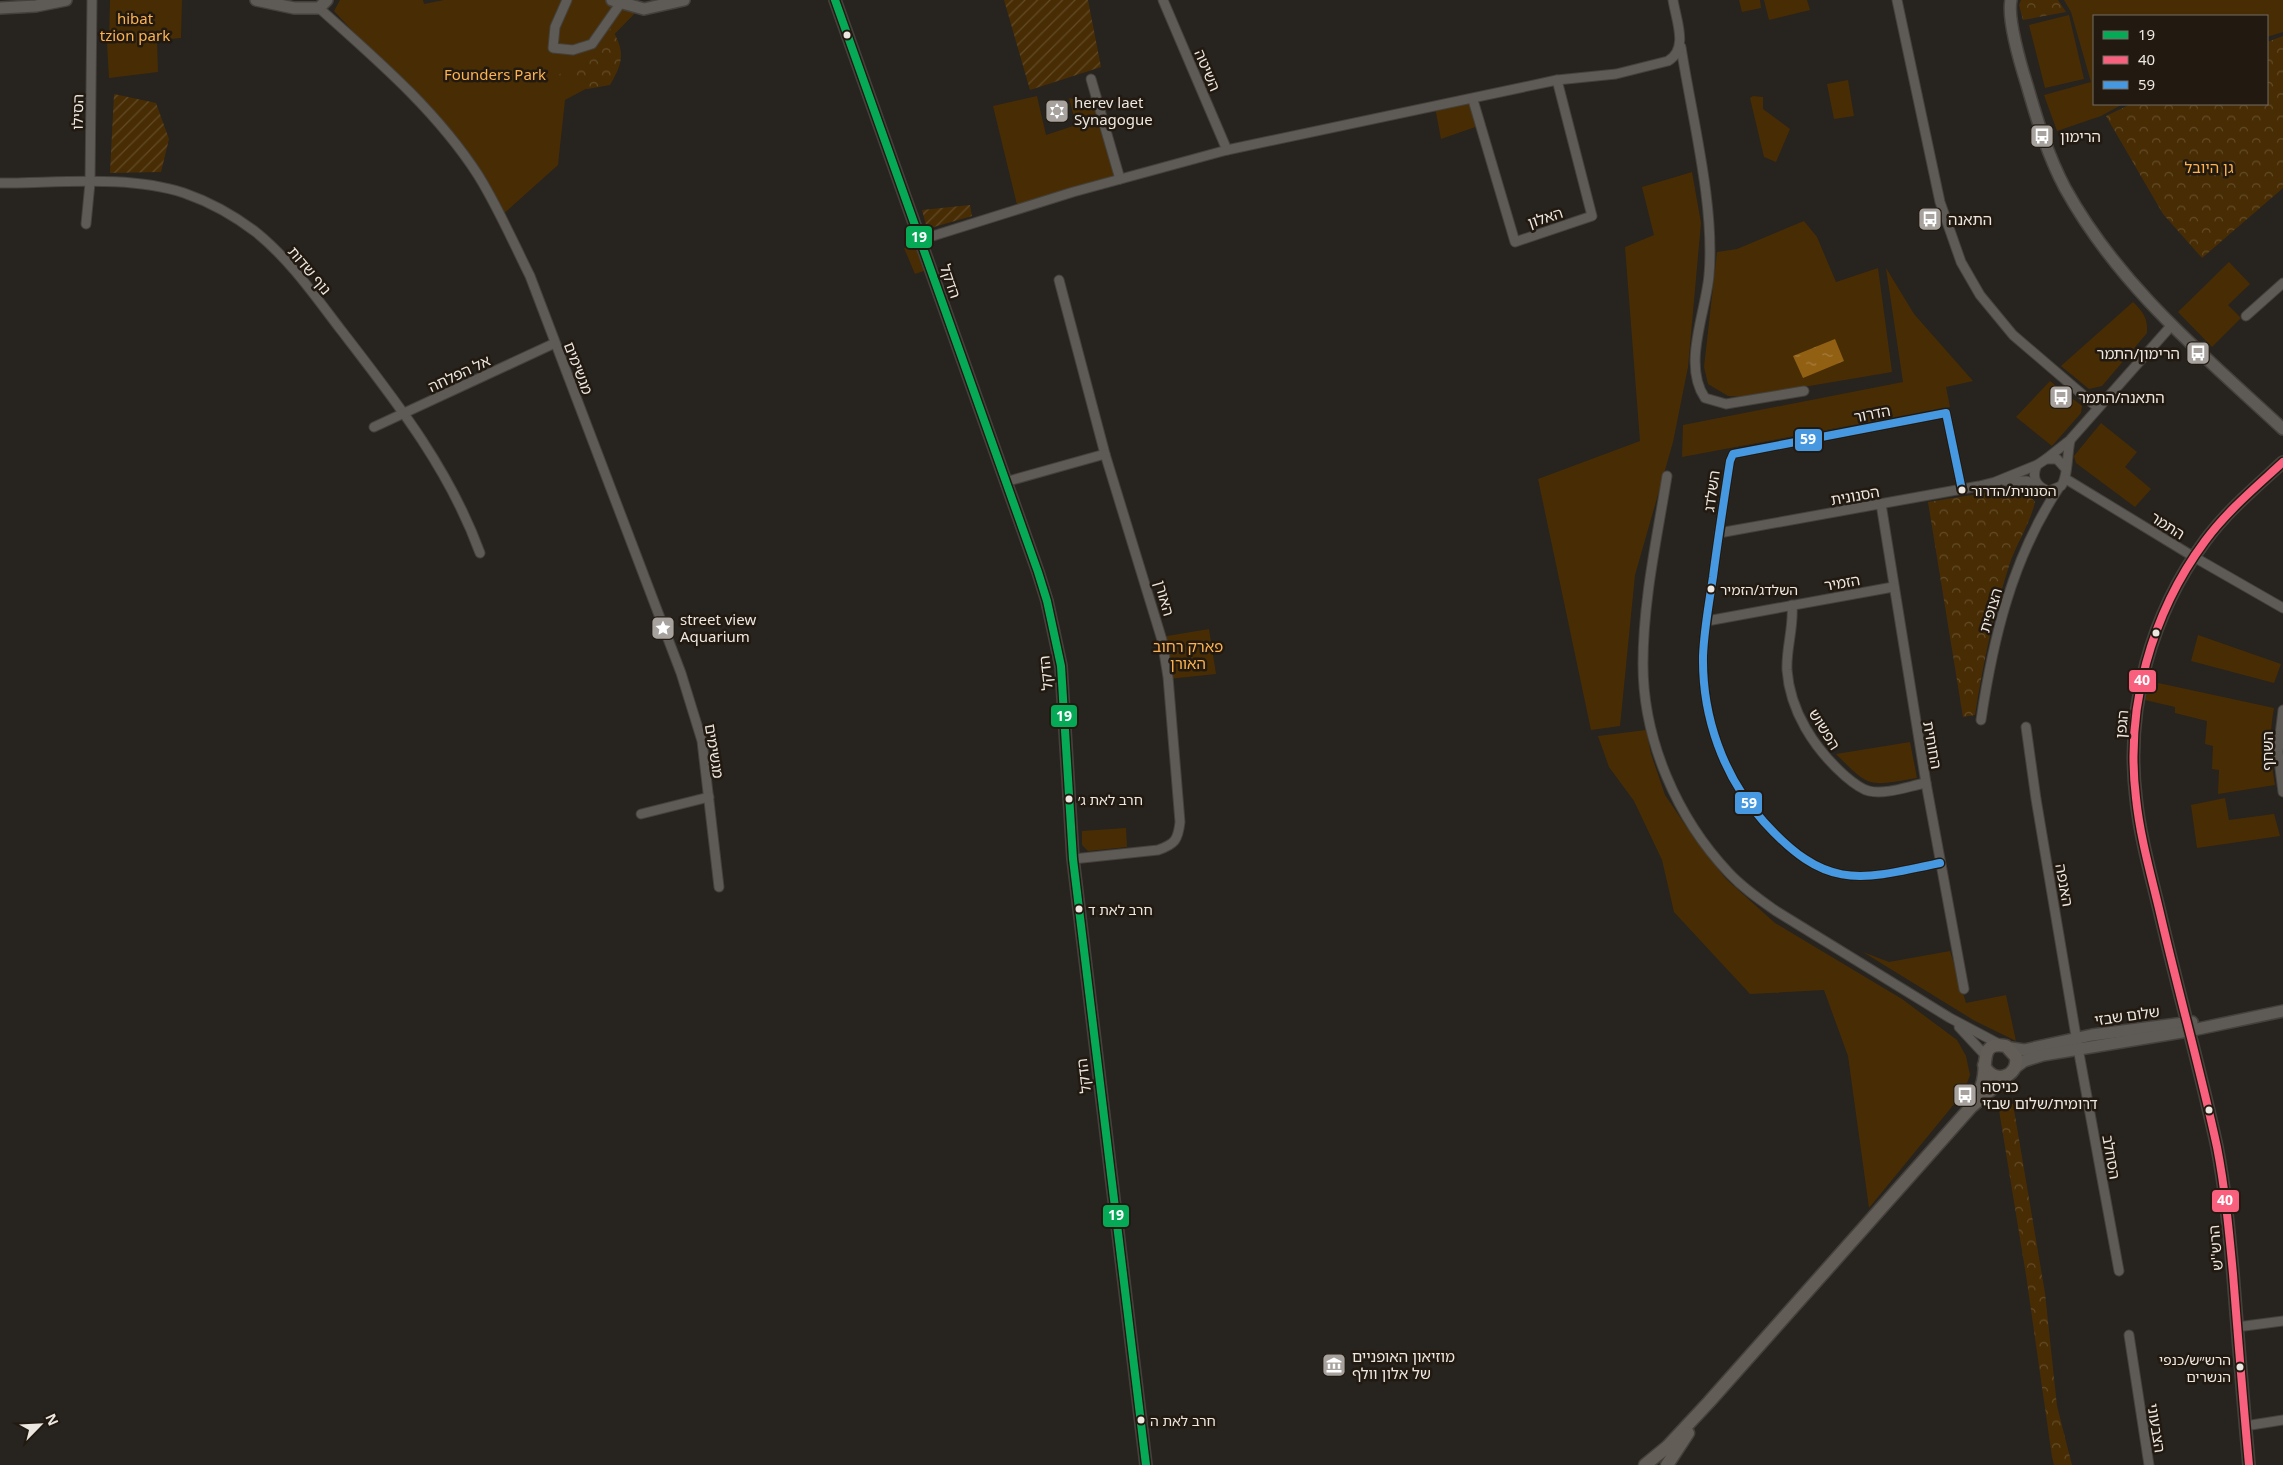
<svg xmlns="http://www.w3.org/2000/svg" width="2283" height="1465" viewBox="0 0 2283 1465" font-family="'Noto Sans','Noto Sans Hebrew',sans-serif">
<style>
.green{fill:#482d04}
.forest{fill:url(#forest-crowns)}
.garden{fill:url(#garden-furrows)}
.water{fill:url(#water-ripples)}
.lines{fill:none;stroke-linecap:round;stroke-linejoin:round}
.minor-casing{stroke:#44413c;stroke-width:11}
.tertiary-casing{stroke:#44413c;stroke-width:14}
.secondary-casing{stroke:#44413c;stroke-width:15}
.minor{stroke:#5e5a56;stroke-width:9}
.tertiary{stroke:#5e5a56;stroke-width:11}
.secondary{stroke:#625d56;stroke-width:12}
.bus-1-casing{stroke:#221a11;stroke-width:11}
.bus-2-casing{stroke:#221a11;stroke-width:11}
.bus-3-casing{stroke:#221a11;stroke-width:11}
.bus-1{stroke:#06aa56;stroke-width:8}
.bus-2{stroke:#f8607d;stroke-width:8}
.bus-3{stroke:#4699e1;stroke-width:8}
.bus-dot{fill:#ece7e1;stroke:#221a11;stroke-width:2}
.labels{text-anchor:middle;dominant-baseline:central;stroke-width:5;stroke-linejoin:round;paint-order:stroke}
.bus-label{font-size:14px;fill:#ece7e1;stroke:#221a11;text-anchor:start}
.park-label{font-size:15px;fill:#feb34e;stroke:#221a11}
.street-label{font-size:15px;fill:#ece7e1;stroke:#221a11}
.poi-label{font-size:15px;fill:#ece7e1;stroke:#221a11;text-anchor:start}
.line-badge{stroke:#221a11;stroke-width:2}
.badge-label{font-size:14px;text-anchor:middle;font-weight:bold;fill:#fff}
</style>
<defs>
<pattern id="forest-crowns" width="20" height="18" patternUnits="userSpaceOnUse" patternTransform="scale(1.25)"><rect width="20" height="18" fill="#482d04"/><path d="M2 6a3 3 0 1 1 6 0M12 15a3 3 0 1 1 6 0" fill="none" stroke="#634b28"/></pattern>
<pattern id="garden-furrows" width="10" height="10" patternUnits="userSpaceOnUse" patternTransform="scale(1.25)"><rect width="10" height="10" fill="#482d04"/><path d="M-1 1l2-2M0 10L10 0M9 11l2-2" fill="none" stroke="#634b28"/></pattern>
<pattern id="water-ripples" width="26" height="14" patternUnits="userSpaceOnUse" patternTransform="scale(1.25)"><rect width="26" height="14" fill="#916012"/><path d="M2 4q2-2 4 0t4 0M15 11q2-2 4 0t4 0" fill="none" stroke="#a67e40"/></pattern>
</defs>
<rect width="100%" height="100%" fill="#27231e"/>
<g class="green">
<path d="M 110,0 L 182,0 L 181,38 L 157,40 L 158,72 L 109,78 L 107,43 L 109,43 Z"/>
<path d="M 340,0 L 423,0 L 424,4 L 444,0 L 613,0 L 640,8 L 604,45 L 606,78 L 565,100 L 558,165 L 501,216 L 473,161 L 334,11 Z"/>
<path d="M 1739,0 L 1760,0 L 1761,8 L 1742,12 Z"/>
<path d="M 1764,0 L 1807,0 L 1810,10 L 1769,20 Z"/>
<path d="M 2064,0 L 2283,0 L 2283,32 L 2267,37 L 2267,16 L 2094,16 L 2094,104 L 2123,104 L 2101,116 L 2057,131 L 2044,95 L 2091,82 L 2071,12 Z"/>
<path d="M 2069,15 L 2084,79 L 2045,88 L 2029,25 Z"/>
<path d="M 1848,80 L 1854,116 L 1834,119 L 1827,84 Z"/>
<path d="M 1037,96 L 1046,135 L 1076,125 L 1069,98 L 1099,104 L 1120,179 L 1018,209 L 993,106 Z"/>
<path d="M 1753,96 L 1763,97 L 1763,109 L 1790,129 L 1776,162 L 1764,157 L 1750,98 Z"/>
<path d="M 1473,100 L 1481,125 L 1441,139 L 1435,107 Z"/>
<path d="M 1692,172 L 1701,223 L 1688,367 L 1673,442 L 1635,575 L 1620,726 L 1591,730 L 1538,479 L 1640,441 L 1625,247 L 1654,235 L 1642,187 Z"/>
<path d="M 1804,221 L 1817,237 L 1836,282 L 1878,268 L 1892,372 L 1743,397 L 1728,396 L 1708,384 L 1704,367 L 1717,252 L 1737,249 Z"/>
<path d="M 921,242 L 930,269 L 915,274 L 904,248 Z"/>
<path d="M 2229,262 L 2250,284 L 2228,305 L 2241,318 L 2212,347 L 2178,312 Z"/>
<path d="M 1886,268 L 1914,314 L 1973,381 L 1946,387 L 1950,407 L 1682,457 L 1683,425 L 1903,382 Z"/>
<path d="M 2133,302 C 2143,312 2148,318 2147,333 L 2102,386 L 2089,389 L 2061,366 Z"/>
<path d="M 2050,381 L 2082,406 L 2081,413 L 2052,446 L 2016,417 Z"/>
<path d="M 2101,423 L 2137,452 L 2125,467 L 2151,489 L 2135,507 L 2076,463 L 2074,456 Z"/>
<path d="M 1209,629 L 1216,674 L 1168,679 L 1161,637 Z"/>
<path d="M 2198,635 L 2281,664 L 2274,683 L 2191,661 Z"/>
<path d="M 2149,681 L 2274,708 C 2269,735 2270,758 2275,785 L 2218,794 L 2219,770 L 2212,769 L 2213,746 L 2205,744 L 2207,721 L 2175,713 L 2175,707 L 2145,700 Z"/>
<path d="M 1646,730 L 1651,754 L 1665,795 L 1696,841 L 1726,879 L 1775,923 L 1902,999 L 1957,1040 L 1966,1056 L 1970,1075 L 1964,1092 L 1869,1208 L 1848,1056 L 1824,990 L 1750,994 L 1674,912 L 1662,860 L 1634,801 L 1609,767 L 1598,736 Z"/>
<path d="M 1910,742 L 1917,778 C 1868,786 1871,789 1836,754 Z"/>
<path d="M 2225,798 L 2229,820 L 2274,814 L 2280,836 L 2197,848 L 2191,805 Z"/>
<path d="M 1126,828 L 1127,847 L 1088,851 L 1082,845 L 1082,831 Z"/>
<path d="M 1950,951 L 1966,1003 L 2006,995 L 2016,1041 L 1975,1021 L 1863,952 L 1889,962 Z"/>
</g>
<g class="forest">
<path d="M 2021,0 L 2058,0 L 2066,12 L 2023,20 L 2019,5 Z"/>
<path d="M 611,28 C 625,50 624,62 610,85 L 587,89 L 571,78 L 547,83 L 587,55 Z"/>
<path d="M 2283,36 L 2283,188 L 2202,258 L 2163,214 L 2106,116 L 2131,104 L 2267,104 L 2267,42 Z"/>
<path d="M 2010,489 C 2022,490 2027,492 2035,502 C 2030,524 2016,544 2009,566 C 1993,615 1983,664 1975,715 L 1963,717 L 1928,502 Z"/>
<path d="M 1998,1104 L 2013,1104 L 2045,1293 L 2057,1406 L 2072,1465 L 2054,1465 L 2052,1457 L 2026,1275 Z"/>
</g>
<g class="garden">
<path d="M 1004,0 L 1088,0 L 1101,67 L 1030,90 Z"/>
<path d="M 114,94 L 156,103 L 169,139 L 161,172 L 110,173 Z"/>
<path d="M 970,205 L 972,216 L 927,229 L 922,210 Z"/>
</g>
<path class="water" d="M 1835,339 L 1844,361 L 1803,378 L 1793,356 Z"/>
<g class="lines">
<g class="minor-casing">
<g id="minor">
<path d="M 567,0 L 555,27 L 553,48 L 573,50 L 592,44 L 620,4"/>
<path d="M 1163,0 L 1227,150"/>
<path d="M 1897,0 L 1940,202 L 1961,262 L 1980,295 L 2013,335 L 2097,407"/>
<path d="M 319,8 C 376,59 436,110 478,175 C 498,207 513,242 530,276 L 681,673 L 702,741 L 719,887"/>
<path d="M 1681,47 C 1692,118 1715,205 1709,275 C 1706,312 1682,365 1705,398 L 1726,404 L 1804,391"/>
<path d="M 1091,79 L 1120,179"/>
<path d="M 1473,100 L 1515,242 L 1592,216 L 1557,80"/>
<path d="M 0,183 C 58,183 129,175 184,193 C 210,202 235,216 257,233 C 290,260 315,296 341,330 C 395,400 449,468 480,553"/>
<path d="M 86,224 L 90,183 L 92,0"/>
<path d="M 920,240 L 1073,192 L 1227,150 L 1557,80 L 1616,74 L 1668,61 C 1689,49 1676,20 1673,0"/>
<path d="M 1059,280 L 1105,454 L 1162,640 L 1168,677 L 1180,822 C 1178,840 1175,844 1158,850 L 1073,859"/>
<path d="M 2246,316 L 2283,283"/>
<path d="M 374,427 L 555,343"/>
<path d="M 2046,459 L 2070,440 L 2171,326"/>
<path d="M 2066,469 L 2057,459 L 2046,459 L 2037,465 C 2031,477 2036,487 2049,491 L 2061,486 C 2068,478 2067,454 2070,441"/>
<path d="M 1667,476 C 1657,538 1643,601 1643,664 C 1643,740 1677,818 1729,873 C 1743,888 1759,899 1776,911 L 1950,1018 L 2001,1045"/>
<path d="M 2066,479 L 2194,557 L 2283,608"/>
<path d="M 2005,481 L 2027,481 L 2038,486"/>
<path d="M 1005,482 L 1105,454"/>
<path d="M 1881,504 L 1926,783 L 1964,989"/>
<path d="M 1719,533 L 1979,486 L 1995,482 L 2037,465"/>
<path d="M 1792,605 C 1794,627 1786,648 1787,670 C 1790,711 1814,748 1844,775 C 1851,781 1860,789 1869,791 C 1886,795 1909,786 1926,783"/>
<path d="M 1707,621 L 1893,587"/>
<path d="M 2283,710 L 2278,752 L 2283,792"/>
<path d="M 1981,720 C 1993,639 2012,559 2058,489"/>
<path d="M 2026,727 L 2036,799 L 2078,1048 L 2119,1271"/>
<path d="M 641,814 L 709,797"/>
<path d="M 1940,863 C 1857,881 1826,890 1764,822 C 1723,777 1702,716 1703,656 C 1704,630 1709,603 1713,577 C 1718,538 1724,500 1730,461 L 1733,454 L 1946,413 L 1962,490"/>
<path d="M 1959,1027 L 1985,1055"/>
<path d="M 2237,1327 L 2283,1321"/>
<path d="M 2129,1335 L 2149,1465"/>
<path d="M 2245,1426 L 2283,1420"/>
</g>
</g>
<g class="tertiary-casing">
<g id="tertiary">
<path d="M 256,0 L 294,8 L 319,8 L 327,0"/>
<path d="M 612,0 L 644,9 L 684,0"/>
<path d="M 835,0 L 1038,572 L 1047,601 L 1061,666 L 1073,859 L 1146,1465"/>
<path d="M 2011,0 C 2007,18 2021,66 2027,85 C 2037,120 2048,156 2065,188 C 2119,286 2202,354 2283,429"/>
<path d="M 0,8 L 36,6 L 66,0"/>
<path d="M 2011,1048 L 2024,1050 L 2092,1035 L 2192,1022"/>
<path d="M 2016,1067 L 2024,1061 L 2043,1055 L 2188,1031 L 2283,1011"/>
<path d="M 2249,1465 C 2243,1401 2238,1337 2233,1274 C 2229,1231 2225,1188 2217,1147 C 2200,1068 2178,991 2160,913 C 2151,875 2140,837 2136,798 C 2125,708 2151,614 2205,541 C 2227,511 2256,487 2283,462"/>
</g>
</g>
<g class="secondary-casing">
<g id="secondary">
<path d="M 1975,1102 C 1979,1094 1983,1084 1984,1075 C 1986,1059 1982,1041 2006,1046 L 2016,1057 C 2019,1078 1992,1085 1984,1065"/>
<path d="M 1645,1465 L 1667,1447 L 1709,1402 L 1971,1107 L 2007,1076"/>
<path d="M 1667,1465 L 1688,1433"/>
</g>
</g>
<use href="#minor" class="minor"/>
<use href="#tertiary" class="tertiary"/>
<use href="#secondary" class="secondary"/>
<g class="bus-1-casing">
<path id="bus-1" d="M 835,0 L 1038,572 L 1047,601 L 1061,666 L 1073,859 L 1146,1465"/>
</g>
<g class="bus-2-casing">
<path id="bus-2" d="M 2249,1465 C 2243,1401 2238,1337 2233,1274 C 2229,1231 2225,1188 2217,1147 C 2200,1068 2178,991 2160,913 C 2151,875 2140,837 2136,798 C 2125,708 2151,614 2205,541 C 2227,511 2256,487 2283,462"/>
</g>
<g class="bus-3-casing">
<path id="bus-3" d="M 1940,863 C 1857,881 1826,890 1764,822 C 1723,777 1702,716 1703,656 C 1704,630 1709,603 1713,577 C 1718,538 1724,500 1730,461 L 1733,454 L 1946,413 L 1962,490"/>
</g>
<use href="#bus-1" class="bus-1"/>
<use href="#bus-2" class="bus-2"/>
<use href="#bus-3" class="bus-3"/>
</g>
<defs>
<g id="synagogue-square" transform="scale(1.25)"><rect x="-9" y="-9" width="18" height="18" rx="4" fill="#a7a29d" stroke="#221a11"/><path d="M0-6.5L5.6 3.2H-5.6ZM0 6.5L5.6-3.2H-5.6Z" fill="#fff"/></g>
<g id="bus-square" transform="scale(1.25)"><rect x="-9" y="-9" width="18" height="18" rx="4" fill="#a7a29d" stroke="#221a11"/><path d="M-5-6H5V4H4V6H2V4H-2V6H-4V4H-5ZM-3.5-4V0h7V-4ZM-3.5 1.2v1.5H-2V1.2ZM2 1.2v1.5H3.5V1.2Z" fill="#fff"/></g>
<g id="sight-square" transform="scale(1.25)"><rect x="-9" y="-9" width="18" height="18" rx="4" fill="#a7a29d" stroke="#221a11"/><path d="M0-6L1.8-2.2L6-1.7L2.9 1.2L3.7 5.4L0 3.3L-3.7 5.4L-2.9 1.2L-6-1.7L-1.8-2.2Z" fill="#fff"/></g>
<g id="museum-square" transform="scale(1.25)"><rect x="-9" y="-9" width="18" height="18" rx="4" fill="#a7a29d" stroke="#221a11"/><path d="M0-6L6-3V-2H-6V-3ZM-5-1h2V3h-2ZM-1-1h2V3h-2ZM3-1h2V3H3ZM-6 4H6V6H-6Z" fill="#fff"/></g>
</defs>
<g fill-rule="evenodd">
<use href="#synagogue-square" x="1057" y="111"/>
<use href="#bus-square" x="2042" y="136"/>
<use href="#bus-square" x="1930" y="219"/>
<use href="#bus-square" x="2198" y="353"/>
<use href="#bus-square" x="2061" y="397"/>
<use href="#sight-square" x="663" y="628"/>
<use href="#bus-square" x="1965" y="1095"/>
<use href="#museum-square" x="1334" y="1365"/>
</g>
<g class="bus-dot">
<circle cx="847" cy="35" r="4.5"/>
<circle cx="1962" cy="490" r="4.5"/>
<circle cx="1711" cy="589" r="4.5"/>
<circle cx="2156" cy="633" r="4.5"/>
<circle cx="1069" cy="799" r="4.5"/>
<circle cx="1079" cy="909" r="4.5"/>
<circle cx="2209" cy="1110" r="4.5"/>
<circle cx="2240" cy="1367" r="4.5"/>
<circle cx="1141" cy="1420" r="4.5"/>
</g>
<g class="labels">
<g class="bus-label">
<text x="1971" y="490">הסנונית/הדרור</text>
<text x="1720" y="589">השלדג/הזמיר</text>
<text x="1078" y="799">חרב לאת ג׳</text>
<text x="1088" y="909">חרב לאת ד</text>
<text x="2231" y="1359" text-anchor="end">הרש״ש/כנפי<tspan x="2231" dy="17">הנשרים</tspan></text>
<text x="1150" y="1420">חרב לאת ה</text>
</g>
<g class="park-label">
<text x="135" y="18">hibat<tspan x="135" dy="17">tzion park</tspan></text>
<text x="495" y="74">Founders Park</text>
<text x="2209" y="167">גן היובל</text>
<text x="1188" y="646">פארק רחוב<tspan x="1188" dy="17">האורן</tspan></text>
</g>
<g class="street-label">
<text transform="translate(1208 70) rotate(67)">השיטה</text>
<text transform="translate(77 112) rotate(-89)">הסילו</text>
<text transform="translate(1545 217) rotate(-18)">האלון</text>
<text transform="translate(310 270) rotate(50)">נוף שדות</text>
<text transform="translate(951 281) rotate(71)">הדקל</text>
<text transform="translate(579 368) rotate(69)">מגשימים</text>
<text transform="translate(459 373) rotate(-25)">אל הפלחה</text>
<text transform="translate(1872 413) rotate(-11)">הדרור</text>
<text transform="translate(1711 491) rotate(-82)">השלדג</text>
<text transform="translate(1855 495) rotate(-10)">הסנונית</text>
<text transform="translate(2168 525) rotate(32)">התמר</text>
<text transform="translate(1842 582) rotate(-10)">הזמיר</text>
<text transform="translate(1165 598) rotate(74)">האורן</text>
<text transform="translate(1990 610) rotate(-73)">הצופית</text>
<text transform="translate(1045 673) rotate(-96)">הדקל</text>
<text transform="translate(2121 724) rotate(-85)">הגפן</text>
<text transform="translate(1825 729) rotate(58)">הפשוש</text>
<text transform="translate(1933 745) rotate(80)">החוחית</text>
<text transform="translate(715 751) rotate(81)">מגשימים</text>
<text transform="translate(2267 751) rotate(-90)">השחף</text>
<text transform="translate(2065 885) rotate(80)">האנפה</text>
<text transform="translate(2127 1015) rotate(-8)">שלום שבזי</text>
<text transform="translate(1083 1076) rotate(-97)">הדקל</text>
<text transform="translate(2112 1157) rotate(80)">הסחלב</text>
<text transform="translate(2215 1248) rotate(-95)">הרש''ש</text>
<text transform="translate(2157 1428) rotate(81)">הצבעוני</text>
</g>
<g class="poi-label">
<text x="1074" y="102">herev laet<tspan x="1074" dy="17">Synagogue</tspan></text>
<text x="2060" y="136">הרימון</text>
<text x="1948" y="219">התאנה</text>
<text x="2180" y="353" text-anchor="end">הרימון/התמר</text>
<text x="2078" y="397">התאנה/התמר</text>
<text x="680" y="619">street view<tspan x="680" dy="17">Aquarium</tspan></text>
<text x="1982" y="1086">כניסה<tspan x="1982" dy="17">דרומית/שלום שבזי</tspan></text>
<text x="1352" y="1356">מוזיאון האופניים<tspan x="1352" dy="17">של אלון וולף</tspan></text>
</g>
</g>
<g class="line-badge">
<rect x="905" y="225" width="28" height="24" rx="5" fill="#06aa56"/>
<rect x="1794" y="428" width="29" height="24" rx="5" fill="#4699e1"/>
<rect x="2128" y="669" width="29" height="24" rx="5" fill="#f8607d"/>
<rect x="1050" y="704" width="28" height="24" rx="5" fill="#06aa56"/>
<rect x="1734" y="791" width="29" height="24" rx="5" fill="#4699e1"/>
<rect x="2211" y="1189" width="29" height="24" rx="5" fill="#f8607d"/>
<rect x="1102" y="1204" width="28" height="24" rx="5" fill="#06aa56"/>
</g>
<g class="badge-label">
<text x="919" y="242">19</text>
<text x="1808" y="444">59</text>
<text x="2142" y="685">40</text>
<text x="1064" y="721">19</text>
<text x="1749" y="808">59</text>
<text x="2225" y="1205">40</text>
<text x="1116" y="1220">19</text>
</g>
<rect x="2093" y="15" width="175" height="90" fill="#221a11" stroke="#736c64"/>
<rect x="2103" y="31" width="25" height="8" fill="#06aa56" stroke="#736c64"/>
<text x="2138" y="40" font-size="15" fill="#ece7e1">19</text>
<rect x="2103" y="56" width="25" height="8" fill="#f8607d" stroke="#736c64"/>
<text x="2138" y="65" font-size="15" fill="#ece7e1">40</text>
<rect x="2103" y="81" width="25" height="8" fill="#4699e1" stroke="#736c64"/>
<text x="2138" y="90" font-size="15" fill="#ece7e1">59</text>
<g transform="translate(40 1425) rotate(66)" stroke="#221a11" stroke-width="4" paint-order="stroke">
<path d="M0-4L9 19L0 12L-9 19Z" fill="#ece7e1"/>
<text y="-8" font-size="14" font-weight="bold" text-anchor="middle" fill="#ece7e1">N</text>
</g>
</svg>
